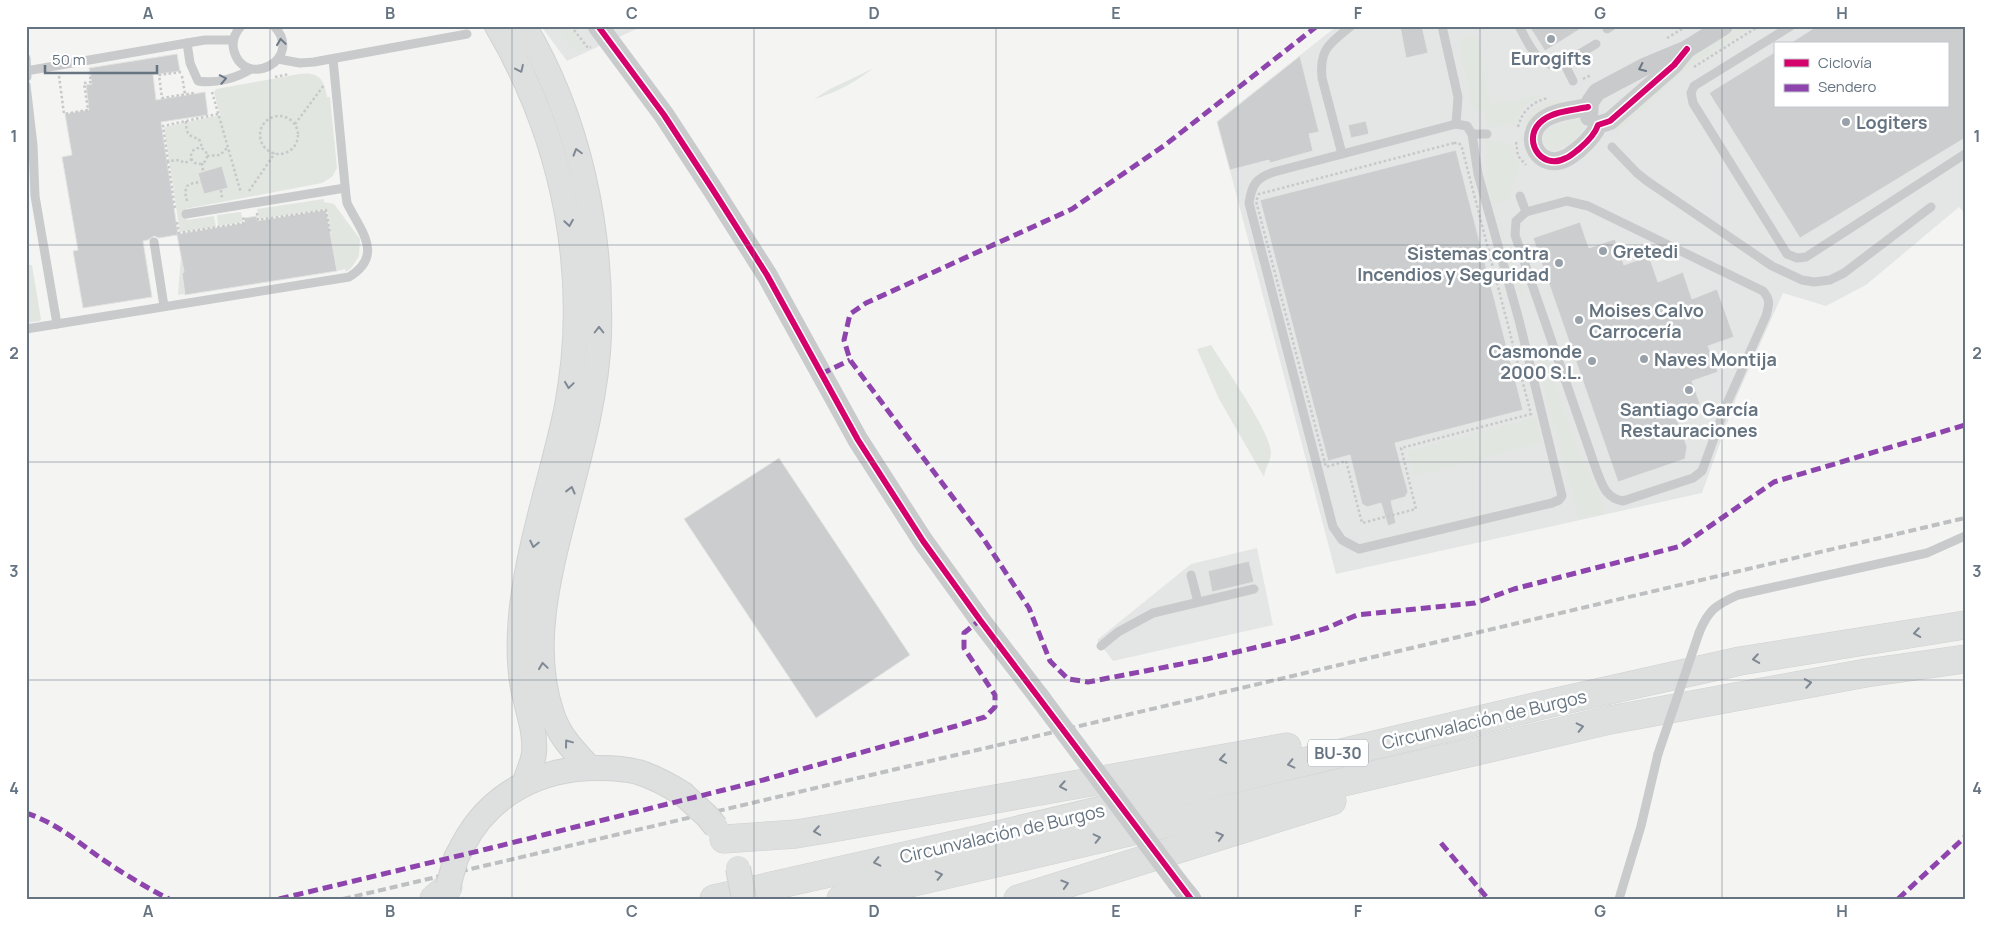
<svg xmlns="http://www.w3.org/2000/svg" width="1991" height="925" viewBox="0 0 1991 925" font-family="Manrope,sans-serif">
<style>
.built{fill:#e4e6e6;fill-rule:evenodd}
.green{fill:#e2e6e1}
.building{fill:#cbcdce;stroke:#e4e4e3}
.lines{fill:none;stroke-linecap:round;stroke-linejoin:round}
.secondary-casing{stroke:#d1d2d2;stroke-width:26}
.motorway-casing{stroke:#d1d1d1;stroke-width:29}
.path{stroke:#c7c8c8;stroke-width:2.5;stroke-dasharray:2.5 2.5;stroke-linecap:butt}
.service{stroke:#c9cacb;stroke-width:9}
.minor{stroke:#c9cacb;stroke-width:18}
.tertiary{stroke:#c9cacb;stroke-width:21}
.secondary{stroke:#dedfdf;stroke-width:24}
.motorway{stroke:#dedfdf;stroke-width:28}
.rail{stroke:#bebfc1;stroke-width:4;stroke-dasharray:8 4;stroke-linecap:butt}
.secondary-bridge-casing{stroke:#d1d2d2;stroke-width:26;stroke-linecap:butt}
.service-bridge{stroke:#c9cacb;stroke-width:9}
.tertiary-bridge{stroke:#c9cacb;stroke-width:21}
.secondary-bridge{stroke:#dedfdf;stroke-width:24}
.quiet{stroke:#8e44ad;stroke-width:5;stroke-dasharray:10 5;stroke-linecap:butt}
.cycleway-casing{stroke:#fff;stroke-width:9}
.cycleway{stroke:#d6006c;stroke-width:6}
.oneway{stroke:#6b7885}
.oneway2{stroke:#7e8994}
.grid{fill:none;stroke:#667481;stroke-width:1;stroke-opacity:0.55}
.poi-dot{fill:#98a1a9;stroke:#fff;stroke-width:2}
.labels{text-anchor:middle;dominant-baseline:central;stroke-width:5;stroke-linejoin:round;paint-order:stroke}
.shield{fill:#fff;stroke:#949ea7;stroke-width:1}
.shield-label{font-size:16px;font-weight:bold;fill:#667481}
.poi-label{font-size:18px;font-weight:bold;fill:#667481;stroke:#fff;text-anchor:start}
.street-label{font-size:18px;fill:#667481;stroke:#fff}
.neatline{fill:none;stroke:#667481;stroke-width:2}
.grid-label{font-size:16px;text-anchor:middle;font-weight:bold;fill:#667481}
</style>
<rect width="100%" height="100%" fill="#f4f4f3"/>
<g class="built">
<path d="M 541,26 L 643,26 L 567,61 Z"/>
<path d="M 1337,26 L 1965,26 L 1965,214 L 1959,207 L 1866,285 L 1826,306 L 1783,293 L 1737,396 L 1702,493 L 1336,574 L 1217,121 ZM 1775,44 L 1947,44 L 1947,106 L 1775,106 Z"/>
<path d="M 1257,548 L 1273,625 L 1113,661 L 1097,640 L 1191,564 Z"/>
</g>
<g class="green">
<path d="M 554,26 L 569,26 L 586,48 L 582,51 L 574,51 Z"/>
<path d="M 1742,26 L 1753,26 L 1691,65 L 1616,133 L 1615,132 L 1614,127 L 1690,58 Z"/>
<path d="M 1478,34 L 1490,104 L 1542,95 C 1529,103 1520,110 1515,125 L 1488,127 L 1486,126 L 1484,113 L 1474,109 L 1472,105 L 1458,45 L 1460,40 Z"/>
<path d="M 874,68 C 854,82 837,93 814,99 L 830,89 Z"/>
<path d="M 299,74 C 319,71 324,79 327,97 L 330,97 L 337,168 L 332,177 L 322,183 L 185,209 L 187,220 L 214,216 L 216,227 L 180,232 L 164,127 L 220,115 L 214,92 L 216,89 Z"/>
<path d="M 1563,99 L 1561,105 C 1544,107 1537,112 1527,125 L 1522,125 C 1531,104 1542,102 1563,99 Z"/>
<path d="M 1581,119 C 1590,134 1565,148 1552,151 L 1548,148 L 1543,137 C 1550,124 1567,122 1581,119 Z"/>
<path d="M 1486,140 L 1512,144 L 1514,157 L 1520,165 L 1509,199 L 1493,204 L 1526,296 L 1521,295 L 1518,290 L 1486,181 L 1485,165 Z"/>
<path d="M 324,199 L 324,202 L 334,204 L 360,239 L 359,256 L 352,267 L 346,272 L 345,269 L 337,271 L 333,249 L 182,272 L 185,294 L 178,295 L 181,256 L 331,233 L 327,209 L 259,219 L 257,209 Z"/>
<path d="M 241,212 L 243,222 L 218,226 L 217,215 Z"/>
<path d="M 26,265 L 32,265 L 41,319 L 40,321 L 26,323 Z"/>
<path d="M 1211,345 C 1224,366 1270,431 1271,452 C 1271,461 1265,468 1264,477 L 1219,399 L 1197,349 Z"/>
<path d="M 1545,352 L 1577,448 L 1599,493 L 1605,514 L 1579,519 L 1537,362 L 1537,354 Z"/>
<path d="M 1536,417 L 1542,440 L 1541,443 L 1413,477 L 1407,451 Z"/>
</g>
<g class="building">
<path d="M 1400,26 L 1422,26 L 1428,53 L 1406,58 Z"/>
<path d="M 1529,26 L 1585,26 L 1545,51 Z"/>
<path d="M 1817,26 L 1965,26 L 1965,138 L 1800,238 L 1709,93 L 1775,52 L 1775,106 L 1947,106 L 1947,44 L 1789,44 Z"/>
<path d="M 177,54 L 180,71 L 153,75 L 156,100 L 205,92 L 208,115 L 161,122 L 178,234 L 245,223 L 244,218 L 257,216 L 257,221 L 326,210 L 337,271 L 185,295 L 182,273 L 184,272 L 177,235 L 159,238 L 154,236 L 148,240 L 143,241 L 152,297 L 83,308 L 73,251 L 78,250 L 62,157 L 72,155 L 65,114 L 89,110 L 86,85 L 92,84 L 89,68 Z"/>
<path d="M 1300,56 L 1319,132 L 1309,134 L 1313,151 L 1270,163 L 1269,160 L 1230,170 L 1217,122 Z"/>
<path d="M 1366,121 L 1369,134 L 1351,138 L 1348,125 Z"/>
<path d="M 1456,150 L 1523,410 L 1395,443 L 1408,492 L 1405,497 L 1391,501 L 1396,523 L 1388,526 L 1381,503 L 1367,507 L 1362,504 L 1350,455 L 1328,461 L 1260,200 Z"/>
<path d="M 222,166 L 228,188 L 204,194 L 198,173 Z"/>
<path d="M 1580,222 L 1589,248 L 1615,239 L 1624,265 L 1649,256 L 1658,282 L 1683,272 L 1692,299 L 1717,289 L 1734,337 L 1708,346 L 1718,372 L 1692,381 L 1700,404 L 1675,413 L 1687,447 L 1685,459 L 1618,482 L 1533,238 Z"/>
<path d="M 779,458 L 910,655 L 816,718 L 684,519 Z"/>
<path d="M 1249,561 L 1254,582 L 1212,592 L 1208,571 Z"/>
</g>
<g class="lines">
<g class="secondary-casing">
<g id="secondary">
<path d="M 497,26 C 565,142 592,279 566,411 C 552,476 530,540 522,606 C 519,633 518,661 523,688 C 527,709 536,731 534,753 C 533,763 527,774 525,783"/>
<path d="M 524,26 C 579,118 602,229 599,336 C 597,391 582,447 568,500 C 551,567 528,645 552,714 C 559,736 574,751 590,768"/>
<path d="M 463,845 C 490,793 542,767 600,768 C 612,768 626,769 638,772 C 654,777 669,785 683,794"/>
</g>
</g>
<g class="motorway-casing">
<g id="motorway">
<path d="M 724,839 L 796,834 L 838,827 L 1287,747"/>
<path d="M 434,899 L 448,887"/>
<path d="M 714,899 L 972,841 L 1547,704 L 1740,661 L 1965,625"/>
<path d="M 841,899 L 1610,720 L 1866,673 L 1965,659"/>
<path d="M 1018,899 L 1332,801"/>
</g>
</g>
<g class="path">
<path d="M 571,26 L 588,48 L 591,47"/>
<path d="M 1667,38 L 1687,26"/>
<path d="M 1694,67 L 1759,26"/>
<path d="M 181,72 L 159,75 L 162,98 L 194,93"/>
<path d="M 59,76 L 64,114 L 88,110 L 84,83 L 91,82 L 89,71"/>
<path d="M 182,76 L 185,94"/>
<path d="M 275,77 L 289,74"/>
<path d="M 1583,79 L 1591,75"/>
<path d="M 212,92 L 241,193"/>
<circle cx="279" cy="135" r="19"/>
<path d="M 186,121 C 186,133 188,136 199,139 L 203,149"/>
<path d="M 295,124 L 324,85"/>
<path d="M 1518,127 C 1522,111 1532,102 1548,98"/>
<path d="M 1516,142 L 1518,156 L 1526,165"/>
<path d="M 1454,143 L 1459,143 L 1462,148 L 1531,414 L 1401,448 L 1416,509 L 1362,523 L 1346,461 L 1326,467 L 1256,201 L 1259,194 Z"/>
<circle cx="199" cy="156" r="8"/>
<path d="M 207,156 L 220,155 L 228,147"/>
<path d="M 192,159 L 185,163 L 179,160 L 168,161 L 163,126 L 218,114"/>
<path d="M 168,161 L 175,209"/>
<path d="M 202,163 L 203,171"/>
<path d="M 221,190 L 222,198"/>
<path d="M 249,191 L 275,153"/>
<path d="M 187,201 L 185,192 L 187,186 L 193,183 L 201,182"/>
<path d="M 257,213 L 258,220 L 326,210 L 330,233"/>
<path d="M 177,222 L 179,233 L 244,223 L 243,216"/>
<path d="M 26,261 L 31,260"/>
</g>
<g class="service">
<path d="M 241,26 C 235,33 231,41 234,51 C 245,90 305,59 274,26"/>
<path d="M 1442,26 L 1458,97 L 1456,124"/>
<path d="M 1519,26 C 1528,43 1540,73 1564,63 L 1573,81"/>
<path d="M 1791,26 L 1694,86 L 1691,93 L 1693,103 L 1787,254 L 1797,258 L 1806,257 L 1965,154"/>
<path d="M 1607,29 L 1612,26"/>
<path d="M 187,43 L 190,63 L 198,81 C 216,84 237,78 251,69"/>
<path d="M 26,58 L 27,77"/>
<path d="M 278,59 L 300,63 L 314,62 L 467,34"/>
<path d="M 1564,63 L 1596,44"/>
<path d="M 26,71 L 187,43 L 205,40 L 233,40"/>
<path d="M 26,85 L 33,145 L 35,196 L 57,324"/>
<path d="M 1472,134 L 1478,174 L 1519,320 L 1562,496 L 1559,500 L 1552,503 L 1359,549 L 1342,540 L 1333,527 L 1249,203 C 1252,184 1256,178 1274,172 L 1456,124 L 1467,126 L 1472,134 L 1487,134"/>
<path d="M 1612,147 L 1637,173 L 1647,181 L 1772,266 L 1802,280 L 1814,282 L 1830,280 L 1844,273 L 1931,207"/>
<path d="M 1342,154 L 1322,78 C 1319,49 1330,43 1351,26"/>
<path d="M 1520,196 L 1526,212"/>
<path d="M 1567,201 L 1588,206 L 1763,291 C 1771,300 1769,305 1766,316 L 1725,408 L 1702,471 L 1693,478 L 1623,501 C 1605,498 1602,484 1596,469 L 1515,235 L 1516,221 L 1526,212 Z"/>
<path d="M 186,214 L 345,188"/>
<path d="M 154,242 L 164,306"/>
<path d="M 26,329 L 349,277 C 385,255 360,230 347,203 L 346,196 L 333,59"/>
<path d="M 1191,575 L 1198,602"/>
<path d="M 1699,633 C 1708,610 1716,605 1738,595 L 1927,553 L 1965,536"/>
<path d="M 1101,646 L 1118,632 L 1153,613 L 1254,589"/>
<path d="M 1619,899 L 1641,826 L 1658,754"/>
</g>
<g class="minor">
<path d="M 1588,107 C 1574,110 1555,111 1543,120 C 1520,137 1540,172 1566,158 C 1571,156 1575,152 1579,149 C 1586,143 1595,135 1598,125 L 1610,121 L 1674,65 L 1687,49"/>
<path d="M 1589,117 L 1590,102 L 1597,92 L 1646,66 L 1687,49 L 1724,26"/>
</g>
<g class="tertiary">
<path d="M 598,26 L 664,115 L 713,190 L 767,275 L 858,440 L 923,541 L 980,620 L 1040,698"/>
<path d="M 1178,883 L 1191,899"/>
</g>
<use href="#secondary" class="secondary"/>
<use href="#motorway" class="motorway"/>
<path class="rail" d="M 343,899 L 1965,518"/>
<g class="secondary-bridge-casing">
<g id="secondary-bridge">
<path d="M 683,794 L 707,816 L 716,827"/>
<path d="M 738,868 L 744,899"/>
<path d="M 448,887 L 456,858 L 463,845"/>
</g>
</g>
<path class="service-bridge" d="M 1658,754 L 1699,633"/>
<path class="tertiary-bridge" d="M 1040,698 L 1178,883"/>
<use href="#secondary-bridge" class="secondary-bridge"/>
<g class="quiet">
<path d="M 1317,26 L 1165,145 L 1072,209 L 866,303 L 850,314 L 844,340 L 850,360 L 981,535 L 1029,608 L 1050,661 L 1068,679 L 1088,682 L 1207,659 L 1287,640 L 1327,628 L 1357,615 L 1475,603 L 1514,589 L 1681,546 L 1774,482 L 1965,425"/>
<path d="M 821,374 L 850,360"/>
<path d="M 26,813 C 54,822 76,840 99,857 C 121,872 145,887 169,899"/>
<path d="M 1441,843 L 1488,899"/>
<path d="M 279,899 L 487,849 L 756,782 L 956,726 L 985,717 L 995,707 L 995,695 L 964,648 L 964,633 L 980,620"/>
<path d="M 1898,899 L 1965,837"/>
</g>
<g class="cycleway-casing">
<g id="cycleway">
<path d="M 598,26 L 664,115 L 713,190 L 767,275 L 858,440 L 923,541 L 980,620 L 1191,899"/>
<path d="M 1588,107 C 1574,110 1555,111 1543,120 C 1520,137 1540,172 1566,158 C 1571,156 1575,152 1579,149 C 1586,143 1595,135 1598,125 L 1610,121 L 1674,65 L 1687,49"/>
</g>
</g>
<use href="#cycleway" class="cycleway"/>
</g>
<defs><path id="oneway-chevron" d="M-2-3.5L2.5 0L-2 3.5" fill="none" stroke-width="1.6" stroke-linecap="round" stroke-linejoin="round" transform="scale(1.25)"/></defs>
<g class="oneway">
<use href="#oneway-chevron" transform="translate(281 42) rotate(-98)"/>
<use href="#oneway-chevron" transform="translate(1642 68) rotate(155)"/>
<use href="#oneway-chevron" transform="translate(223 79) rotate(-11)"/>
</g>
<g class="oneway2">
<use href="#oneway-chevron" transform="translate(520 69) rotate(65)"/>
<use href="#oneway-chevron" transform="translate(577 152) rotate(-106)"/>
<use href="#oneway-chevron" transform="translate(569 223) rotate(81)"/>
<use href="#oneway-chevron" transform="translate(599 330) rotate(-90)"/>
<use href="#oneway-chevron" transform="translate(569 385) rotate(98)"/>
<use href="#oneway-chevron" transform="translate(571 490) rotate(-76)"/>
<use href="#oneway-chevron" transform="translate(534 544) rotate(102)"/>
<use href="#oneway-chevron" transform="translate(1917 633) rotate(171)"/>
<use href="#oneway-chevron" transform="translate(1756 659) rotate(171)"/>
<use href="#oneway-chevron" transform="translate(543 666) rotate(-98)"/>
<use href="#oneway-chevron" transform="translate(1808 683) rotate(-10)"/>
<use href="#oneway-chevron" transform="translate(1580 727) rotate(-13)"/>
<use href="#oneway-chevron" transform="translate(568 743) rotate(-127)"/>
<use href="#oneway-chevron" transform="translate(1223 759) rotate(170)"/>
<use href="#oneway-chevron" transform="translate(1291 764) rotate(167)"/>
<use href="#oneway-chevron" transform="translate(1063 786) rotate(170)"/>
<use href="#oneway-chevron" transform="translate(817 831) rotate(171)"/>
<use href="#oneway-chevron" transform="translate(1220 836) rotate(-17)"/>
<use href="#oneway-chevron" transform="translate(1097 838) rotate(-13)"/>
<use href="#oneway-chevron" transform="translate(877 862) rotate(167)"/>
<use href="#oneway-chevron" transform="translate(939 875) rotate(-13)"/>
<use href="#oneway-chevron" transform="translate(1065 884) rotate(-17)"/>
</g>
<path class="grid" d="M 270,26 L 270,899M 512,26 L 512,899M 754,26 L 754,899M 996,26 L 996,899M 1238,26 L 1238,899M 1480,26 L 1480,899M 1722,26 L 1722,899M 26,245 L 1965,245M 26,462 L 1965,462M 26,680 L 1965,680"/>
<g class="poi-dot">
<circle cx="1551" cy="39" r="5"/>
<circle cx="1846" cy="122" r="5"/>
<circle cx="1603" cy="251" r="5"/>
<circle cx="1559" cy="263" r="5"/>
<circle cx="1579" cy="320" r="5"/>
<circle cx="1644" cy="359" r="5"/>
<circle cx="1592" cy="361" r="5"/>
<circle cx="1689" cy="390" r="5"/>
</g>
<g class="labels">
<rect class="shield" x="1308" y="739.5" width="60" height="27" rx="4"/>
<g class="shield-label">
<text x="1338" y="753">BU-30</text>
</g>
<g class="poi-label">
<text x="1551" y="58" text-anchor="middle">Eurogifts</text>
<text x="1856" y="122">Logiters</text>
<text x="1613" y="251">Gretedi</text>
<text x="1549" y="253" text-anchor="end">Sistemas contra<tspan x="1549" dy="21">Incendios y Seguridad</tspan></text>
<text x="1589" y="310">Moises Calvo<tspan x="1589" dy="21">Carrocería</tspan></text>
<text x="1582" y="351" text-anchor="end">Casmonde<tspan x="1582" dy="21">2000 S.L.</tspan></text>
<text x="1654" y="359">Naves Montija</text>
<text x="1689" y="409" text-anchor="middle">Santiago García<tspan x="1689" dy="21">Restauraciones</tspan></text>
</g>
<g class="street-label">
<text transform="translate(1484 719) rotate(-13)">Circunvalación de Burgos</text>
<text transform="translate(1002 833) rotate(-13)">Circunvalación de Burgos</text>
</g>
</g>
<rect width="1991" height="925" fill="none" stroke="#ffffff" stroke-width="55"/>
<rect x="1774" y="42" width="175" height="65" fill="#ffffff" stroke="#c2c7cd"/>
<rect x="1784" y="59" width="25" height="8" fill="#d6006c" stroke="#c2c7cd"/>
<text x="1818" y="68" font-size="15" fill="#667481">Ciclovía</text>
<rect x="1784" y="84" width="25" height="8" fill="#8e44ad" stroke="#c2c7cd"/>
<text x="1818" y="92" font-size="15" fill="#667481">Sendero</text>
<path d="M45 65v8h112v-8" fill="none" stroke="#667481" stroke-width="2.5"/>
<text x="52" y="65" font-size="15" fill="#667481" stroke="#ffffff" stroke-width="4" paint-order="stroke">50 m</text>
<rect x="28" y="28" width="1936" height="870" class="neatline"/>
<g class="grid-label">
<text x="148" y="19">A</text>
<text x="390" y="19">B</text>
<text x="632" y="19">C</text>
<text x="874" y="19">D</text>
<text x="1116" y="19">E</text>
<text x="1358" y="19">F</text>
<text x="1600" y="19">G</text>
<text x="1842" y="19">H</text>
<text x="14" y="142">1</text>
<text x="1977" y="142">1</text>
<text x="14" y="359">2</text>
<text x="1977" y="359">2</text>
<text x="14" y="577">3</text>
<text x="1977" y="577">3</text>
<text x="14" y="794">4</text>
<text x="1977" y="794">4</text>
<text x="148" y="917">A</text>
<text x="390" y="917">B</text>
<text x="632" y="917">C</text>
<text x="874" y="917">D</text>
<text x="1116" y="917">E</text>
<text x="1358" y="917">F</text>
<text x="1600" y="917">G</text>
<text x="1842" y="917">H</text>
</g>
</svg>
